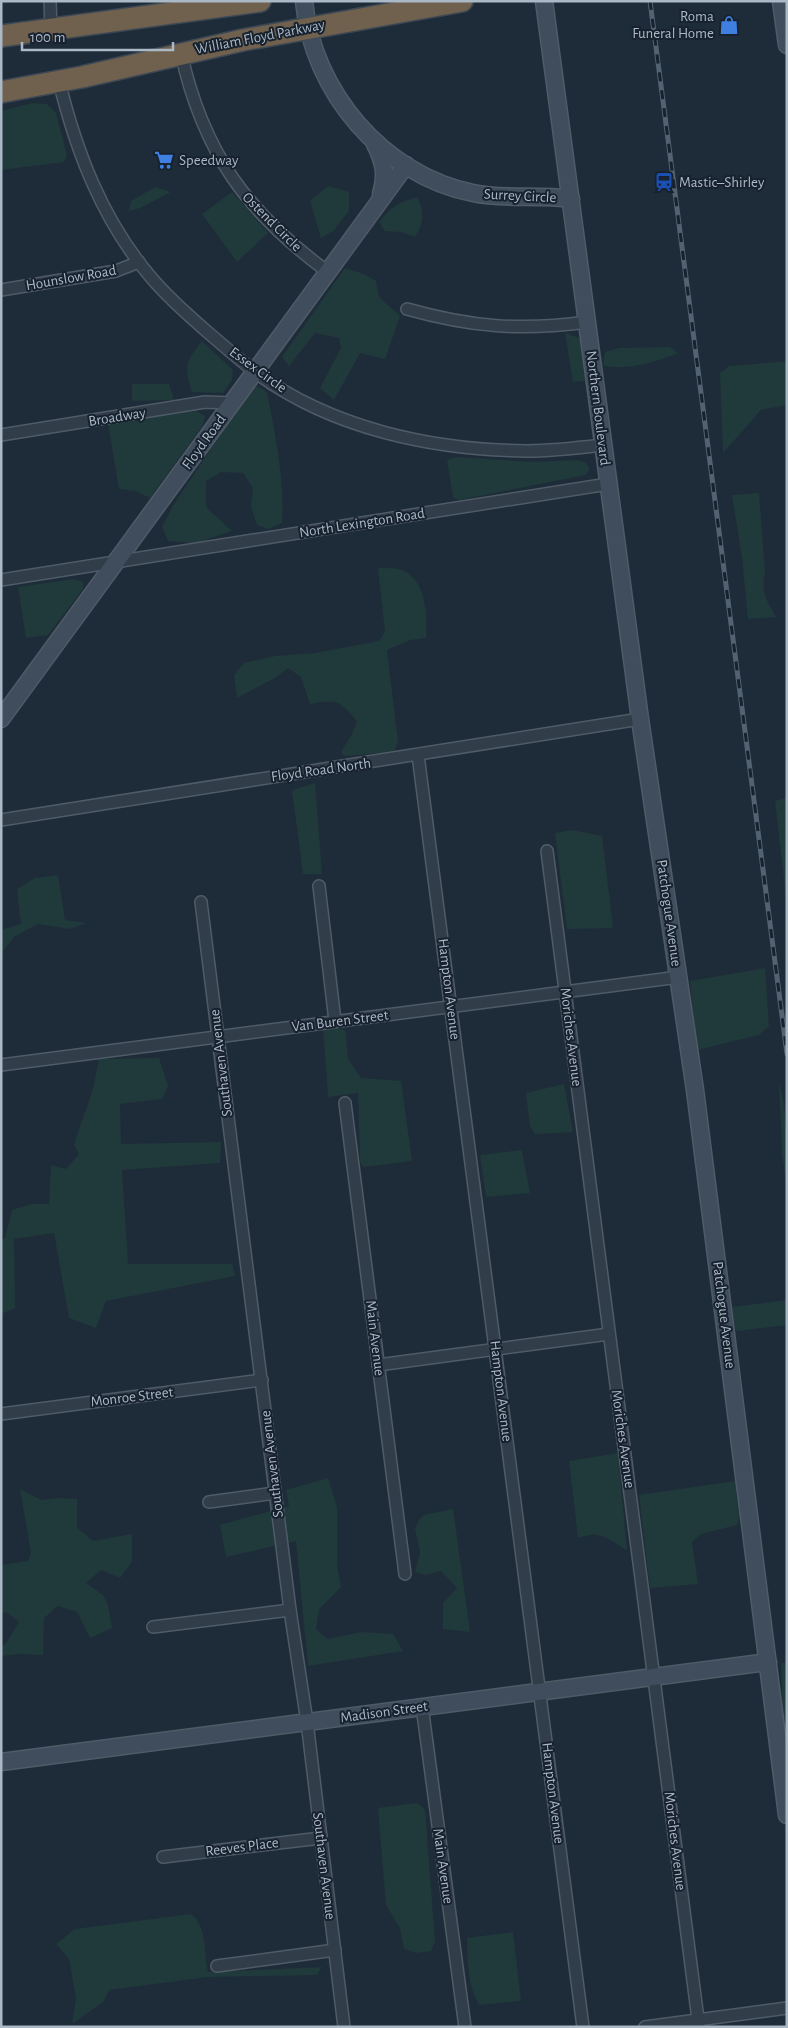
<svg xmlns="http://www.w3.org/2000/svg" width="788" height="2028" viewBox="0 0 788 2028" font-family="'Alegreya Sans',sans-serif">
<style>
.green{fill:#20393a}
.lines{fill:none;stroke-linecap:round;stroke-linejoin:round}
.street-casing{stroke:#4f5b67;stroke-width:14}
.secondary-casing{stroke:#4f5b67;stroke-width:19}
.highway-casing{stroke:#3c4854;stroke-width:24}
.street{stroke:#313d49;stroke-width:11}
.secondary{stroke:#3f4d5d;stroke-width:16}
.highway{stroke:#70604e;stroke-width:21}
.rail-casing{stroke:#536271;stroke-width:5}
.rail{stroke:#17222e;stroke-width:3;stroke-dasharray:9;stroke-linecap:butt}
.labels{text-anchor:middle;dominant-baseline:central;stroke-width:4;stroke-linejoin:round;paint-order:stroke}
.poi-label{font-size:15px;fill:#abb8c6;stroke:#17222e;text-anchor:start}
.street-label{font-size:15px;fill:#abb8c6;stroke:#17222e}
</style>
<rect width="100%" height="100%" fill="#1e2c39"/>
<g class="green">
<path d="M 32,103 L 47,104 L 56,113 L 67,155 L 64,162 L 1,170 L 1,111 Z"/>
<path d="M 328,186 L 349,192 L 349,211 L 333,231 L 321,238 L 310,201 Z"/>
<path d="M 155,187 L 171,192 L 140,208 L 129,211 L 131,201 Z"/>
<path d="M 232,192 L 268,233 L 237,262 L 202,214 Z"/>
<path d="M 417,197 C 425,210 424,225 415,237 L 401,232 L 385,231 L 379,223 C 388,208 401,201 417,197 Z"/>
<path d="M 345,268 L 364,274 L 376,281 L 379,297 L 400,316 L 385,359 L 360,353 L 334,400 L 320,388 L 341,348 L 339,338 L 315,333 L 289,366 L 282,357 Z"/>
<path d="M 565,333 L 579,338 L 582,343 L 585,381 L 573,382 Z"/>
<path d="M 202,341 L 233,370 L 232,380 L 223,393 L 192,392 C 184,365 185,363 202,341 Z"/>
<path d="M 670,347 L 678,353 C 661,361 621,372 603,365 L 605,352 L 619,348 Z"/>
<path d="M 787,361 L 787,405 L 761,410 L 723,453 L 720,373 L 729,366 Z"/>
<path d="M 132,384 L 169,384 L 174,400 L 132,401 Z"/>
<path d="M 256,386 L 267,392 C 275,435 285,479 282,523 L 268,529 L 257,525 L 251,507 L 253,488 L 243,473 L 221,472 L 206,481 L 206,507 L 232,531 L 196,543 L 168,541 L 162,527 L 174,504 L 250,390 Z"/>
<path d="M 196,411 L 205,416 L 203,425 L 150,498 L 136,491 L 119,489 L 108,423 Z"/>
<path d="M 457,457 L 532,462 L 578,460 L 586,463 L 590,468 L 586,475 L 459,500 L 453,497 L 447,460 Z"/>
<path d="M 759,493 L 765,572 C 760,592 767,601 776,617 L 748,619 L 742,558 L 732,495 Z"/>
<path d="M 378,568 C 385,568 395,568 402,570 C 427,580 427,616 426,638 L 410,640 L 387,650 L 398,742 L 394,752 L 344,756 L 341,752 L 352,734 L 357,721 C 339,700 337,699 310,704 L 301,677 L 288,668 L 275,678 L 237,698 L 234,675 L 244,663 L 275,656 L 315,653 L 379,641 L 385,632 Z"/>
<path d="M 73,579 L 83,582 L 83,589 L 48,635 L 26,638 L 18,587 Z"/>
<path d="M 315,783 L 322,874 L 303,874 L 292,790 Z"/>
<path d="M 787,798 L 787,906 L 775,801 Z"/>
<path d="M 572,830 L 602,836 L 613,928 L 567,929 L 555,833 Z"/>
<path d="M 58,875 L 65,920 L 86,923 L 70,929 L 38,924 L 14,937 L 3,951 L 1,962 L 1,930 L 21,924 L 17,889 L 35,878 Z"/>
<path d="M 765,968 L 769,1026 L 759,1035 L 697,1050 L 690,981 Z"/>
<path d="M 323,1026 L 345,1030 L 348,1059 L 361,1078 L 401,1081 L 412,1161 L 363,1167 L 360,1161 L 358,1093 L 328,1097 Z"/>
<path d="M 159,1058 L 168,1086 L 162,1099 L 120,1104 L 121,1144 L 221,1142 L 220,1163 L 122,1170 L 128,1264 L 232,1264 L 235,1276 L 106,1301 L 96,1328 L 69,1318 L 54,1233 L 14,1239 L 15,1308 L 1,1314 L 1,1239 L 5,1238 L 12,1210 L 31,1204 L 49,1204 L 51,1165 L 66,1169 L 79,1154 L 74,1144 L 93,1089 L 99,1059 Z"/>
<path d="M 779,1082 C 788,1112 787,1158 787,1190 L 782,1153 Z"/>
<path d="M 564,1084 L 573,1132 L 535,1134 L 530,1126 L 526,1093 Z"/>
<path d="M 522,1150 L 530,1193 L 486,1197 L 480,1155 Z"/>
<path d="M 787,1300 L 787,1325 L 736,1331 L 731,1307 Z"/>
<path d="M 618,1453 L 627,1550 L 605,1537 L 594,1534 L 578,1538 L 569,1461 Z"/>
<path d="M 328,1478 L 337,1507 L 337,1565 L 341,1587 L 319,1609 L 316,1629 L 327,1639 L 362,1632 L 393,1634 L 403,1651 L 308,1666 L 296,1541 L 226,1557 L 220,1525 L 289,1506 L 286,1490 Z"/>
<path d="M 735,1481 L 739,1519 L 737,1525 L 701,1534 L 692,1542 L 698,1584 L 650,1588 L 639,1495 Z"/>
<path d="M 20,1489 L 41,1500 L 57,1498 L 77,1499 L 77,1528 L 93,1541 L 132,1534 L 132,1562 L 120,1578 L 101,1570 L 86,1583 L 103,1595 L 108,1605 L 112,1628 L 90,1638 L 77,1612 L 58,1606 L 44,1618 L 43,1655 L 20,1654 L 1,1656 L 1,1645 L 5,1645 L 19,1622 L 6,1612 L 1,1613 L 1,1565 L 28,1561 L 31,1553 Z"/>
<path d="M 453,1509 L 470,1632 L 443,1629 L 443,1603 L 457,1588 L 441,1571 L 426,1575 L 415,1572 L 420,1552 L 415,1529 L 419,1520 L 424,1515 Z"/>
<path d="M 781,1663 L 787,1663 L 787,1718 L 783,1719 Z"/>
<path d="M 417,1803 L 425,1810 L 435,1942 L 431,1951 L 417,1953 L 404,1949 L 400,1928 L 386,1905 L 378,1808 Z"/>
<path d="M 191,1914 C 208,1928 203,1951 208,1972 L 322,1967 L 317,1975 L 208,1977 L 109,1990 L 103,2002 L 72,2024 L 76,1998 L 69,1959 L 56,1944 L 75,1929 Z"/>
<path d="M 513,1932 L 521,2001 L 479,2005 C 467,1983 468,1963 467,1938 Z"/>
</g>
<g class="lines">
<g class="street-casing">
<g id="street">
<path d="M 50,1 L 51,29"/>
<path d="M 181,53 C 203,152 247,213 328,272"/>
<path d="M 59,81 C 76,151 102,219 149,275 C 167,297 190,317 211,335 C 226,348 240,360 255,372 C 332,429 433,450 527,451 C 552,451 577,448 602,445"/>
<path d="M 1,290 L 116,271 L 139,262"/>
<path d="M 407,309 C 471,327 520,331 587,322"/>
<path d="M 1,435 L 205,402 L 233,403"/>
<path d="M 1,580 L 608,484"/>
<path d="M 418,755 L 583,2027"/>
<path d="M 1,820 L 640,719"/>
<path d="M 547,851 L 699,2027"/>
<path d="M 319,886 L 335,1021"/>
<path d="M 201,902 L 290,1610 L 307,1722 L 344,2027"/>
<path d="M 1,1065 L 679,977"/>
<path d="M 345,1103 L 405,1574"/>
<path d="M 378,1365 L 609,1334"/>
<path d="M 1,1414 L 262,1380"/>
<path d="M 209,1502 L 275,1493"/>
<path d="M 153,1627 L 290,1610"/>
<path d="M 422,1706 L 465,2027"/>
<path d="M 163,1857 L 321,1838"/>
<path d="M 217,1966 L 335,1950"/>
<path d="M 645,2027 L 787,2008"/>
</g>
</g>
<g class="secondary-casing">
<g id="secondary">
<path d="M 304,1 C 312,91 383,175 473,193 C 505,200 538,194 571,199"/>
<path d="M 544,1 L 640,719 L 695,1090 L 787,1815"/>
<path d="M 781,1 L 787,45"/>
<path d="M 375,144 C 384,162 387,174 381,194"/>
<path d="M 1,719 L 406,165"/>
<path d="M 1,1762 L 768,1662"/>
</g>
</g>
<g class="highway-casing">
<g id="highway">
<path d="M 1,36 L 260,1"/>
<path d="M 1,92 L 82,77 L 243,40 L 462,1"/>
</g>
</g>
<use href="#street" class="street"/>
<use href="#secondary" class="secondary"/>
<use href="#highway" class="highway"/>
<g class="rail-casing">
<path id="rail" d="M 650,1 L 787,1054"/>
</g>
<use href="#rail" class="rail"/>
</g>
<defs>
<g id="shop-bare" transform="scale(1.5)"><path d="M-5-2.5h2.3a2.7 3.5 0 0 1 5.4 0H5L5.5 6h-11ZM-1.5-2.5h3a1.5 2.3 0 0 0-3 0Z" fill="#3f7fe0" stroke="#17222e" stroke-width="2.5" paint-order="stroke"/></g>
<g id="supermarket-bare" transform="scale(1.5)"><path d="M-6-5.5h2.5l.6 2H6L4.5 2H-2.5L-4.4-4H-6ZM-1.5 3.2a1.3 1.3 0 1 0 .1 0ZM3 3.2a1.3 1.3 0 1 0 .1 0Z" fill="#3f7fe0" stroke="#17222e" stroke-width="2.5" paint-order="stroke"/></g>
<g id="station-bare" transform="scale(1.5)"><path d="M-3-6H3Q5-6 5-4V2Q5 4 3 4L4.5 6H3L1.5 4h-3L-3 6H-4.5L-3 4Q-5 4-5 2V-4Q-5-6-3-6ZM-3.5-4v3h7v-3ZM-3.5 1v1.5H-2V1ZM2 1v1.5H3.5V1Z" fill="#1a4fb4" stroke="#17222e" stroke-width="2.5" paint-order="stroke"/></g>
</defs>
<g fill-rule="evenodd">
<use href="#shop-bare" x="729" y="25"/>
<use href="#supermarket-bare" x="164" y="160"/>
<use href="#station-bare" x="664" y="182"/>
</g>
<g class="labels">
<g class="poi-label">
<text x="714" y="16" text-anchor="end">Roma<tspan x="714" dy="17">Funeral Home</tspan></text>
<text x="179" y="160">Speedway</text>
<text x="679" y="182">Mastic–Shirley</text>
</g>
<g class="street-label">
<text transform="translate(260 37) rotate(-11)">William Floyd Parkway</text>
<text transform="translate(520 196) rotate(3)">Surrey Circle</text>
<text transform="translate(272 222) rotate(45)">Ostend Circle</text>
<text transform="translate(71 278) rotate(-10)">Hounslow Road</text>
<text transform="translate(258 370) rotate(36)">Essex Circle</text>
<text transform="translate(598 408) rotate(83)">Northern Boulevard</text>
<text transform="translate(117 417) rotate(-9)">Broadway</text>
<text transform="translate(204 442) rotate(-54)">Floyd Road</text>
<text transform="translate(362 523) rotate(-9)">North Lexington Road</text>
<text transform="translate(321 770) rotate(-8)">Floyd Road North</text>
<text transform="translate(669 913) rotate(82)">Patchogue Avenue</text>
<text transform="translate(449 989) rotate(83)">Hampton Avenue</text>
<text transform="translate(340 1021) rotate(-7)">Van Buren Street</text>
<text transform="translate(571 1037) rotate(83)">Moriches Avenue</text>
<text transform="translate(221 1063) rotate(-97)">Southaven Avenue</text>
<text transform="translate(724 1315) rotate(83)">Patchogue Avenue</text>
<text transform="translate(375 1338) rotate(83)">Main Avenue</text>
<text transform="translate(501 1391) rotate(83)">Hampton Avenue</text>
<text transform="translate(132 1397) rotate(-7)">Monroe Street</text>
<text transform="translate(623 1439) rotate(82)">Moriches Avenue</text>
<text transform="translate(272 1464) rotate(-97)">Southaven Avenue</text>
<text transform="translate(384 1712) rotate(-8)">Madison Street</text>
<text transform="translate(553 1793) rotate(83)">Hampton Avenue</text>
<text transform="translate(675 1841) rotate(83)">Moriches Avenue</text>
<text transform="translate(242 1847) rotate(-7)">Reeves Place</text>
<text transform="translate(324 1866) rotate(83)">Southaven Avenue</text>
<text transform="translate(443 1866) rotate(82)">Main Avenue</text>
</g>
</g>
<rect width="788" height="2028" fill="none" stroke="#abb8c6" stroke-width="5"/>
<path d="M22 42v8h151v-8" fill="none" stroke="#abb8c6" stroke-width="2.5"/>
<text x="30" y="42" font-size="15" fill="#abb8c6" stroke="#17222e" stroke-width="4" paint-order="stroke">100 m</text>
</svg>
